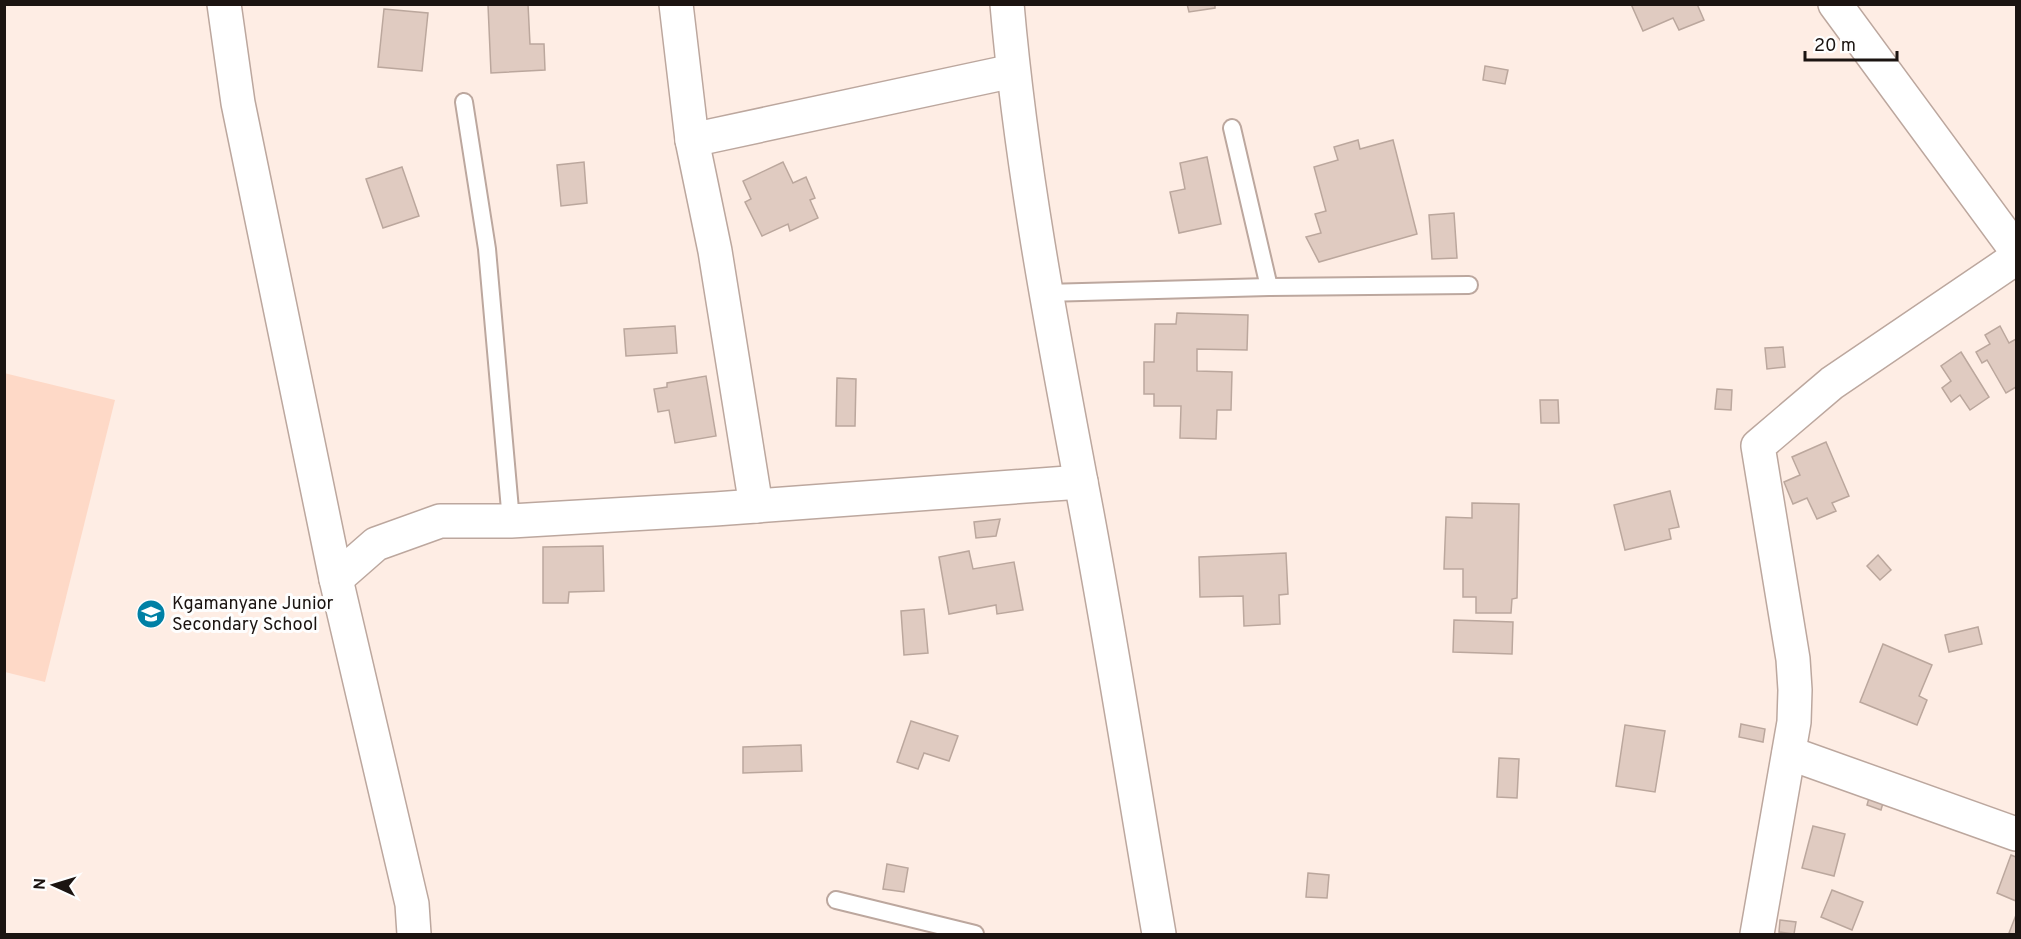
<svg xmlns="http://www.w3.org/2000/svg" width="2021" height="939" viewBox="0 0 2021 939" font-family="Overpass,sans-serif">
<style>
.green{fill:#fed9c7}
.building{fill:#e0cbc1;stroke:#bba79d;stroke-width:1.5}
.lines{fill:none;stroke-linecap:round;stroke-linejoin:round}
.lane-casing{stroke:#bca79e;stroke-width:20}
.street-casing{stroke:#bca79e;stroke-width:36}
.secondary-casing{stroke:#bca79e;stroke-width:36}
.lane{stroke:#fff;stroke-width:16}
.street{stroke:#fff;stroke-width:33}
.secondary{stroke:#fff;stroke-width:33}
.labels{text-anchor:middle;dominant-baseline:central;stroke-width:6;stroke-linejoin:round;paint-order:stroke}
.poi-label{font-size:18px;fill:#1b1411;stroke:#fefefe;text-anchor:start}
</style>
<rect width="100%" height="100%" fill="#feede4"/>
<path class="green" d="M 4,373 L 115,400 L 45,682 L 5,672 Z"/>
<g class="building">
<path d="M 528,4 L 530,44 L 544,44 L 545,70 L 491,73 L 488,5 Z"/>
<path d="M 1187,4 L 1215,4 L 1215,8 L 1189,12 Z"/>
<path d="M 1631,4 L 1697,4 L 1704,20 L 1679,30 L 1673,18 L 1643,31 Z"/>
<path d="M 384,9 L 428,13 L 422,71 L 378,67 Z"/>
<path d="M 1485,66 L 1508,70 L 1505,84 L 1483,80 Z"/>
<path d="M 1358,140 L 1360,149 L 1393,140 L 1417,234 L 1319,262 L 1306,237 L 1321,233 L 1315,214 L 1326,211 L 1314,167 L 1338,160 L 1334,147 Z"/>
<path d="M 1207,157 L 1221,224 L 1179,233 L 1170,192 L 1185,189 L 1180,163 Z"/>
<path d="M 584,162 L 587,203 L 561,206 L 557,165 Z"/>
<path d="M 783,162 L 793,183 L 806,177 L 815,198 L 810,200 L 818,218 L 790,231 L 788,224 L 762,236 L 745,202 L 751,199 L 743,181 Z"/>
<path d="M 402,167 L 419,216 L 383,228 L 366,179 Z"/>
<path d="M 1454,213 L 1457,258 L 1432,259 L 1429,215 Z"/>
<path d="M 1177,313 L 1248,315 L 1247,350 L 1197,349 L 1197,371 L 1232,372 L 1231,410 L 1217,410 L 1216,439 L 1180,438 L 1181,406 L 1154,406 L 1154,394 L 1144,394 L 1144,362 L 1154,362 L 1155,324 L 1176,324 Z"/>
<path d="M 675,326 L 677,353 L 626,356 L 624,329 Z"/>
<path d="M 2000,326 L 2009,343 L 2016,339 L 2016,387 L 2006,393 L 1987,360 L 1982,363 L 1976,352 L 1990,344 L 1985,335 Z"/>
<path d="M 1783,347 L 1785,367 L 1767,369 L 1765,348 Z"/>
<path d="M 1961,352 L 1989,397 L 1970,410 L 1960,395 L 1951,402 L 1942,388 L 1951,381 L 1941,366 Z"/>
<path d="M 706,376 L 716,436 L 675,443 L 669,410 L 658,412 L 654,389 L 667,387 L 667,383 Z"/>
<path d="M 837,378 L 856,379 L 855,426 L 836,426 Z"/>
<path d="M 1717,389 L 1732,390 L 1731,410 L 1715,409 Z"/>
<path d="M 1540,400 L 1558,400 L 1559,423 L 1541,423 Z"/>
<path d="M 1826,442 L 1849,496 L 1832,503 L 1836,511 L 1817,519 L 1807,498 L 1793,504 L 1784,482 L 1800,475 L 1792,457 Z"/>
<path d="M 1670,491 L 1679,527 L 1669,529 L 1671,539 L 1625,550 L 1614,505 Z"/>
<path d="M 1472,503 L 1519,504 L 1517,598 L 1512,599 L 1511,613 L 1476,613 L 1476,597 L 1463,597 L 1463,569 L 1444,569 L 1446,517 L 1472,518 Z"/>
<path d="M 1000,519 L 996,536 L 976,538 L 974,522 Z"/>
<path d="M 603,546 L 604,591 L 569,592 L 568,603 L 543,603 L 543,547 Z"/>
<path d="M 969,551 L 973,569 L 1014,562 L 1023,610 L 997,614 L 996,605 L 949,614 L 939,557 Z"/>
<path d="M 1286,553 L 1288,594 L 1279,595 L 1280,624 L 1244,626 L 1243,596 L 1200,597 L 1199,557 Z"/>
<path d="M 1878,555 L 1891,570 L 1880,580 L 1867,566 Z"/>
<path d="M 924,609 L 928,653 L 904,655 L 901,611 Z"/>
<path d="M 1454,620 L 1513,622 L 1512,654 L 1453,652 Z"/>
<path d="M 1978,627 L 1982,644 L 1949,652 L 1945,635 Z"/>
<path d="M 1883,644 L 1932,665 L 1919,696 L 1927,700 L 1917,725 L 1860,702 Z"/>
<path d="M 911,721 L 958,736 L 949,761 L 924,753 L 918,769 L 897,762 Z"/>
<path d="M 1741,724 L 1765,729 L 1763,742 L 1739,737 Z"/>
<path d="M 1625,725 L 1665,731 L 1655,792 L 1616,786 Z"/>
<path d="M 801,745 L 802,771 L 743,773 L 743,747 Z"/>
<path d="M 1499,758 L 1519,759 L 1517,798 L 1497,797 Z"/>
<path d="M 1871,791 L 1885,796 L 1881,810 L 1867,805 Z"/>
<path d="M 1813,826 L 1845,834 L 1834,876 L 1802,868 Z"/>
<path d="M 2011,855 L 2016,857 L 2016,901 L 1997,893 Z"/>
<path d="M 887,864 L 908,868 L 904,892 L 883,889 Z"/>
<path d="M 1308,873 L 1329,875 L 1327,898 L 1306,897 Z"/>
<path d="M 1832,890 L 1863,902 L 1852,930 L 1821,917 Z"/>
<path d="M 2016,915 L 2016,934 L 2012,934 L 2009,933 Z"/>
<path d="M 1780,920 L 1796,922 L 1794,934 L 1779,932 Z"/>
</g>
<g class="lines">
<g class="lane-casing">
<g id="lane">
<path d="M 464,102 L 487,249 L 511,521"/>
<path d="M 1232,128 L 1269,287"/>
<path d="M 1045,293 L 1269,287 L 1469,285"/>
<path d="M 836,900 L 975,934"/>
</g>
</g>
<g class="street-casing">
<g id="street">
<path d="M 224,4 L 238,103 L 336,579 L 412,904 L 414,934"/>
<path d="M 676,4 L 692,140 L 715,251 L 756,506"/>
<path d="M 1835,4 L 2016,250"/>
<path d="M 692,140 L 1013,71"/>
<path d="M 336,579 L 376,544 L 440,521 L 511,521 L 715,509 L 1081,482"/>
<path d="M 1789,753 L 2016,834"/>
<path d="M 1757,934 L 1794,722 L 1795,690 L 1793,659 L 1758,446 L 1832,383 L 2016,258"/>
</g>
</g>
<g class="secondary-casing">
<path id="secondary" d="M 1007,4 C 1021,165 1051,324 1081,482 C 1110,632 1133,784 1159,934"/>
</g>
<use href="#lane" class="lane"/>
<use href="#street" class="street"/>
<use href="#secondary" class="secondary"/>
</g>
<defs>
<g id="school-disc" transform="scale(1.5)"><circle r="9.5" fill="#0080a5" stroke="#fefefe"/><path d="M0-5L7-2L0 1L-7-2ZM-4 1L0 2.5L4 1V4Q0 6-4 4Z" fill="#fff"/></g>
</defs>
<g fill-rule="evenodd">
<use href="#school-disc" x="151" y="614"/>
</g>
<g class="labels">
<g class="poi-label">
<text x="172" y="604">Kgamanyane Junior<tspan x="172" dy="21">Secondary School</tspan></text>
</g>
</g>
<rect width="2021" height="939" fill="none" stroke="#1b1411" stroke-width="12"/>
<g transform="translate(54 885) rotate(274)" stroke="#fefefe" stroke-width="4.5" paint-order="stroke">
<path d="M0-4.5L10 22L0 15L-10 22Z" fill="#1b1411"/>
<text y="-9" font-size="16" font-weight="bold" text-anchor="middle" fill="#1b1411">N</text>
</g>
<path d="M1805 51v9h92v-9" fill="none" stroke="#1b1411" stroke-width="3"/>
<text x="1814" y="51" font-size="18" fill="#1b1411" stroke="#fefefe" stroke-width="4.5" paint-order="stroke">20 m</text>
</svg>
